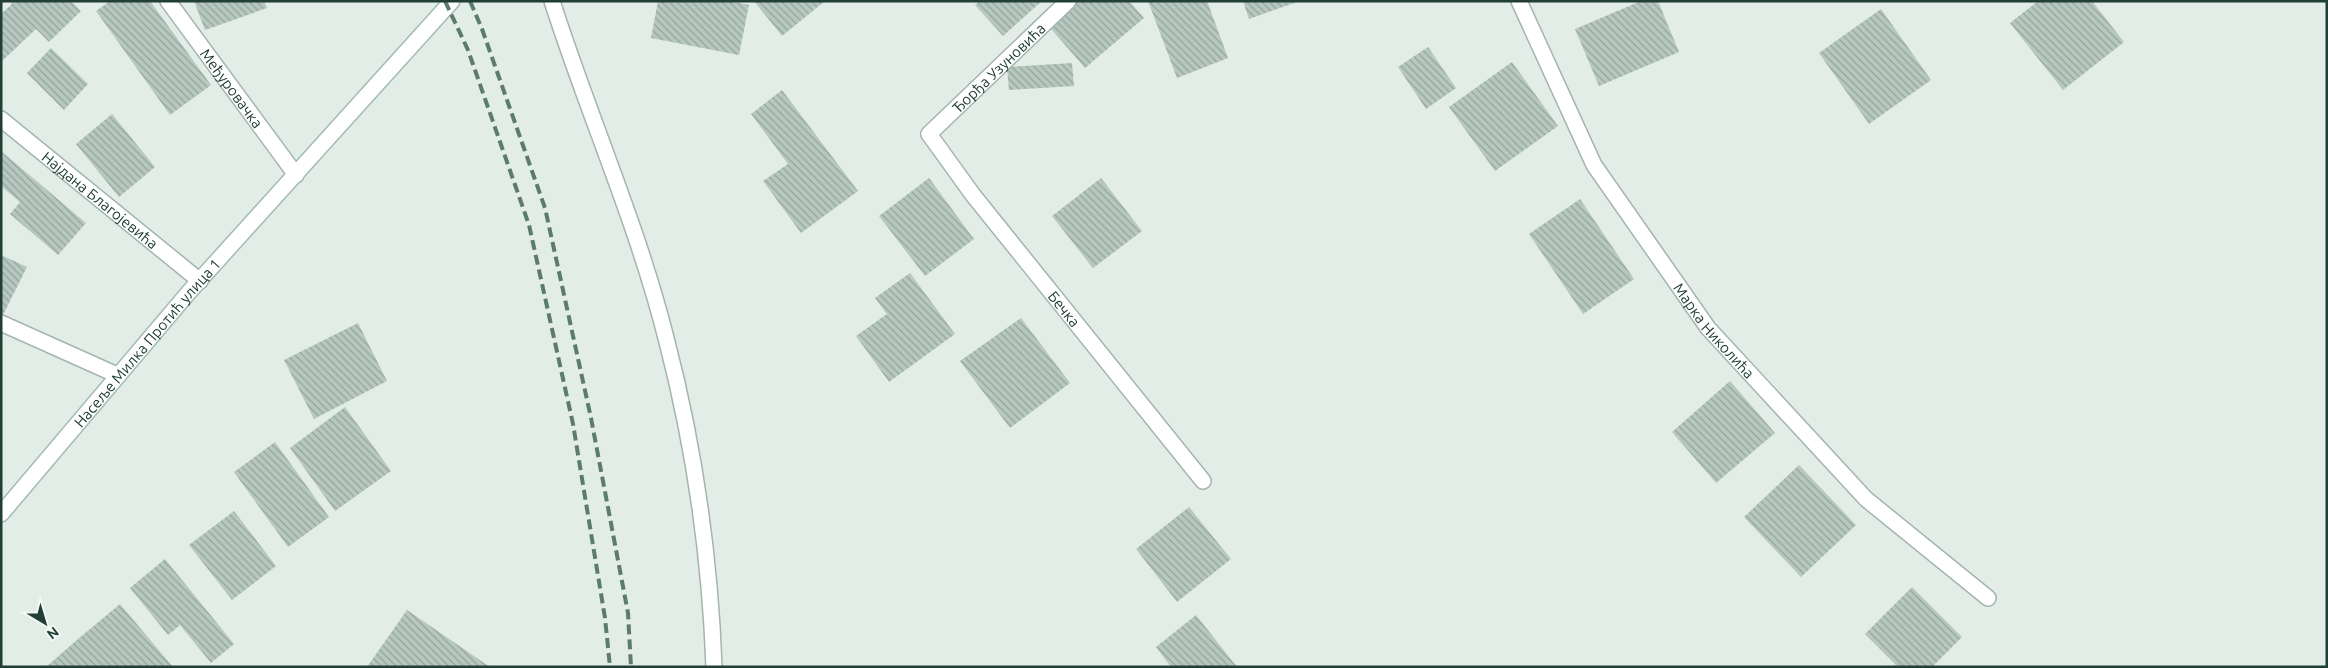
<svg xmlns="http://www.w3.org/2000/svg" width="2328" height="668" viewBox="0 0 2328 668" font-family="Ubuntu,sans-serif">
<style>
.building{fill:url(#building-back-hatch)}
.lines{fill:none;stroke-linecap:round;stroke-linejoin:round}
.lane-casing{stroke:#a4b5ae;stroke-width:18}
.street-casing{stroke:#a4b5ae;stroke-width:18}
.secondary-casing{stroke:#a2bcb1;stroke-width:18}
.lane{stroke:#fff;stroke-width:15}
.street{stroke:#fff;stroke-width:15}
.secondary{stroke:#fff;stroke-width:15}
.rail{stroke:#5b7b6f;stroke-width:4;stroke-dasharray:10 5;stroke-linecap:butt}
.labels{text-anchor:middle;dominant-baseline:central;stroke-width:5;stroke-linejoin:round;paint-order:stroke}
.street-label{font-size:15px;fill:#213f34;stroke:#f3f9f5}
</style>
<defs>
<pattern id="building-back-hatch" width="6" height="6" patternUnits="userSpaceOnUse" patternTransform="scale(1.25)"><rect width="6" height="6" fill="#b7c8c0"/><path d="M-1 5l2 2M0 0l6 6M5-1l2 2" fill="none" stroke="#94a49d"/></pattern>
</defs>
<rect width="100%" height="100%" fill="#e2ede7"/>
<g class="building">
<path d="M 10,1 L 71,1 L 81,11 L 49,42 L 36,29 L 1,62 L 1,14 L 12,4 Z"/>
<path d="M 110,1 L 150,1 L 211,85 L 170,115 L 96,11 Z"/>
<path d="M 194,1 L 264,1 L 267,8 L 205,30 Z"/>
<path d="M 658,1 L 731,1 L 749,5 L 739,55 L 651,38 Z"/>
<path d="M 754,1 L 825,1 L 782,36 Z"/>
<path d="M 980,1 L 1042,1 L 1003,36 L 975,5 Z"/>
<path d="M 1071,1 L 1129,1 L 1144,18 L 1085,68 L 1046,23 Z"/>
<path d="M 1148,1 L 1207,1 L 1228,58 L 1177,78 Z"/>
<path d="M 1243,1 L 1297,1 L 1297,2 L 1249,19 Z"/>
<path d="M 1641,1 L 1658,1 L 1679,52 L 1599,86 L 1575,29 Z"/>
<path d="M 2038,1 L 2092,1 L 2124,42 L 2063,90 L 2010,23 Z"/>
<path d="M 1881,9 L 1931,80 L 1869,124 L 1819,53 Z"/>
<path d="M 1428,47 L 1456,88 L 1426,109 L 1398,67 Z"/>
<path d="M 51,48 L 88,84 L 64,110 L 27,73 Z"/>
<path d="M 1512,62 L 1558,126 L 1495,171 L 1449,107 Z"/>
<path d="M 1072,63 L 1074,86 L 1009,90 L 1007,67 Z"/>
<path d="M 782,90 L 858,191 L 801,233 L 763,181 L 788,164 L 751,114 Z"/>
<path d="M 112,114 L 155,167 L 119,197 L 76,144 Z"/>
<path d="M 1,151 L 86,223 L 58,255 L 10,214 L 20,202 L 1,186 Z"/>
<path d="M 929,178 L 974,239 L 925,276 L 879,216 Z"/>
<path d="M 1101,178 L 1142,231 L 1093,268 L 1052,216 Z"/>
<path d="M 1580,199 L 1634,279 L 1583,314 L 1529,234 Z"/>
<path d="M 1,255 L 27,267 L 3,315 L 1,314 Z"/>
<path d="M 910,273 L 955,334 L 889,382 L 856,336 L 887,314 L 875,298 Z"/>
<path d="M 1021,318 L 1070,383 L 1010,428 L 960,361 Z"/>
<path d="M 358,323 L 387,381 L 314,419 L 284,360 Z"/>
<path d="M 1730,381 L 1775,433 L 1716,483 L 1672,432 Z"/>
<path d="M 345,407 L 391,471 L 335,511 L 290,448 Z"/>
<path d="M 275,442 L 329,517 L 288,547 L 234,472 Z"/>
<path d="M 1799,465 L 1856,525 L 1801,577 L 1744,517 Z"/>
<path d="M 1189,507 L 1231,559 L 1177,602 L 1136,549 Z"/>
<path d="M 234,511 L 276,566 L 232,600 L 189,545 Z"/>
<path d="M 165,559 L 234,644 L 211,663 L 180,625 L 168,635 L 130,588 Z"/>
<path d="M 1912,587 L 1962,637 L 1932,667 L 1898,667 L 1865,634 Z"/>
<path d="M 120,604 L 173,667 L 46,667 L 78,639 Z"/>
<path d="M 407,610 L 490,667 L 367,667 Z"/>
<path d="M 1196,615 L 1237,667 L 1171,667 L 1156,647 Z"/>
</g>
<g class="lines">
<g class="lane-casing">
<g id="lane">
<path id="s1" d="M 929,134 L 973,195 L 1203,481"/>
</g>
</g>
<g class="street-casing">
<g id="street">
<path id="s2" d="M 168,1 L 296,175"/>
<path d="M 552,1 C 588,114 637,223 666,338 C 694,445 710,556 714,667"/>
<path id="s3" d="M 1519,1 L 1594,165 L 1708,328 L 1866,499 L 1988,598"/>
<path id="s4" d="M 1,119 L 200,281"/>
<path id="s5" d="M 929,134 L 1068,1"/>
<path d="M 1,323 L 117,375"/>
</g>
</g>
<g class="secondary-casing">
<g id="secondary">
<path id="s6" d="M 1,514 L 189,292 L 452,1"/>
</g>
</g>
<use href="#lane" class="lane"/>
<use href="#street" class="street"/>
<use href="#secondary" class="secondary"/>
<g class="rail">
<path d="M 445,1 L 468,50 L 529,225 L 573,424 L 605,618 L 610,667"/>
<path d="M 470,1 L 482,29 L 545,208 L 591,418 L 628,613 L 631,667"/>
</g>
</g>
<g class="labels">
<g class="street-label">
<text stroke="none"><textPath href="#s5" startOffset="96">Ђорђа Узуновића</textPath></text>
<text stroke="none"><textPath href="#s2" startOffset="108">Међуровачка</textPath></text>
<text stroke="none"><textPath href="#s4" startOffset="128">Најдана Благојевића</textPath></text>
<text stroke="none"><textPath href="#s1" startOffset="221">Бечка</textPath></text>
<text stroke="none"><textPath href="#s3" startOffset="385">Марка Николића</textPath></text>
<text stroke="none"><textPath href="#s6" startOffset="225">Насеље Милка Протић улица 1</textPath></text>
</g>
</g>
<rect width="2328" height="668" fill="none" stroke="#213f34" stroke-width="5"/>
<g transform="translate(45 623) rotate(142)" stroke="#f3f9f5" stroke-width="4" paint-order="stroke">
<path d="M0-4L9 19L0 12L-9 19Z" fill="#213f34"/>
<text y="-8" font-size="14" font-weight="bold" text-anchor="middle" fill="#213f34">N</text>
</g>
</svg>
